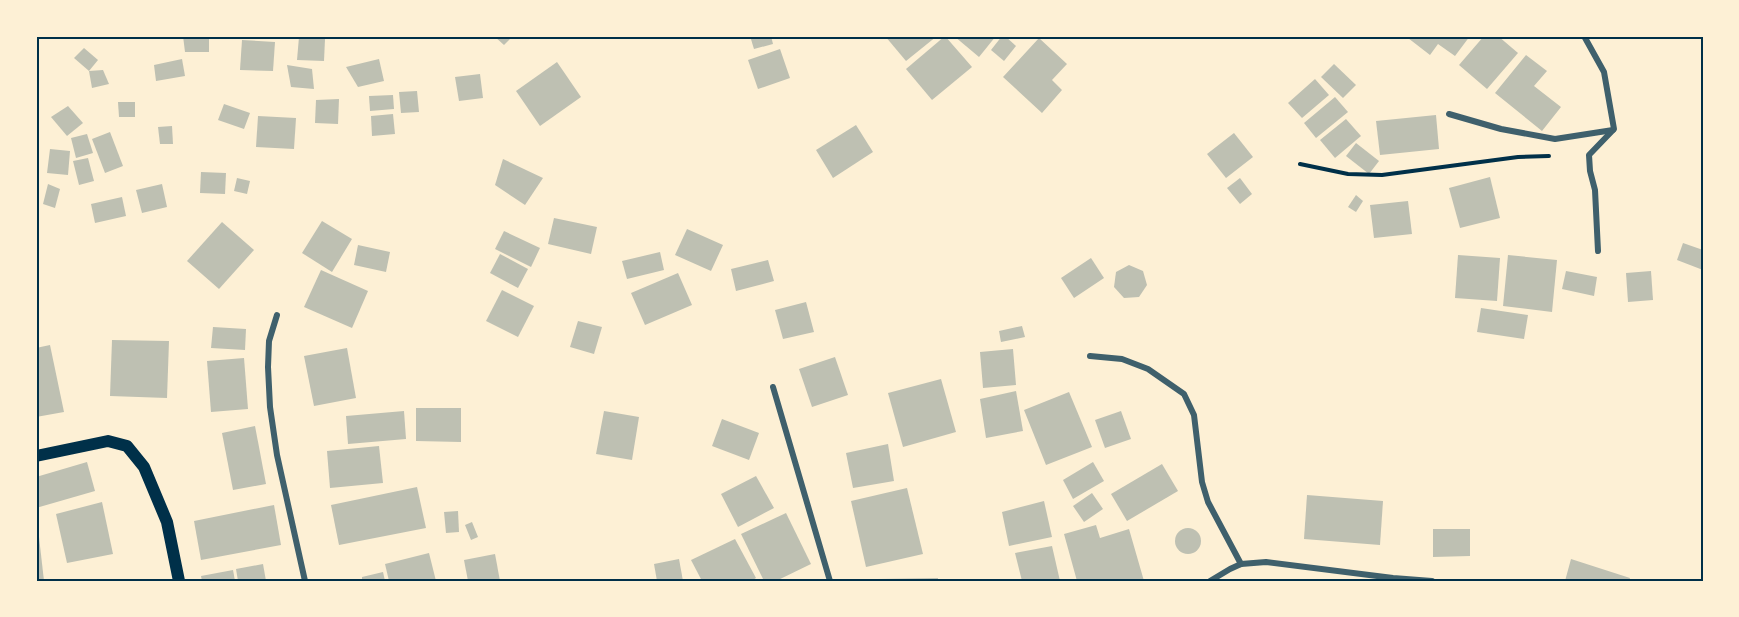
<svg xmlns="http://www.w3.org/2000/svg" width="1739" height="617" viewBox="0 0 1739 617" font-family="Rubik,sans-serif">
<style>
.building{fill:#bec0b2}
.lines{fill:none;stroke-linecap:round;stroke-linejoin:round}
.path{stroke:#003049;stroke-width:4}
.minor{stroke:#3f606c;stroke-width:6}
.secondary{stroke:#003049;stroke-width:12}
.neatline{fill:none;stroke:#003049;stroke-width:2}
</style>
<rect width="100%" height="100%" fill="#fdf0d5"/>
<g class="building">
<path d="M 183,36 L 209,36 L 209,52 L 185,52 Z"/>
<path d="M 494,36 L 513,36 L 504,45 Z"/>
<path d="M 750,36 L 771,36 L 773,44 L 754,49 Z"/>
<path d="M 885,36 L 937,36 L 906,61 Z"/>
<path d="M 945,36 L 972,67 L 932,100 L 906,69 Z"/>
<path d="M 954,36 L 996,36 L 979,57 Z"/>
<path d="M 1002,36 L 1005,36 L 1016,46 L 1004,61 L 991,50 Z"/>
<path d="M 1409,36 L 1470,36 L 1455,56 L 1438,44 L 1430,55 L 1408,38 Z"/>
<path d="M 1484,36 L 1498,36 L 1518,53 L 1487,89 L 1459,65 Z"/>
<path d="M 299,37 L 325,39 L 324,61 L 297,60 Z"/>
<path d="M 1039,38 L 1067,64 L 1052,80 L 1062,90 L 1042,113 L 1003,77 Z"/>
<path d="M 242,40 L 275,42 L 273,71 L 240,70 Z"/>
<path d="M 84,48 L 98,60 L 89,71 L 74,58 Z"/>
<path d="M 780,49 L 790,78 L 758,89 L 748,60 Z"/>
<path d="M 1526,55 L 1547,71 L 1534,86 L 1561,107 L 1542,131 L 1495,93 Z"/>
<path d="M 182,59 L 185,76 L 156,81 L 154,65 Z"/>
<path d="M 379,59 L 384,81 L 358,87 L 346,67 Z"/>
<path d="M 557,62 L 581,97 L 540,126 L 516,91 Z"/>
<path d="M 1334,64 L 1356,85 L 1343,98 L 1321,77 Z"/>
<path d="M 287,65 L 312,69 L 314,89 L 291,87 Z"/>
<path d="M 103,70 L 109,84 L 92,88 L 89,71 Z"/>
<path d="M 480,74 L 483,98 L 459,101 L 455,77 Z"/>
<path d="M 1315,79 L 1329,95 L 1302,118 L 1288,103 Z"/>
<path d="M 417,91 L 419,112 L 401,113 L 399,92 Z"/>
<path d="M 393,95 L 394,109 L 370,111 L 369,96 Z"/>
<path d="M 1335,97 L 1348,112 L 1316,138 L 1304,123 Z"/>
<path d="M 339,99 L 338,124 L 315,123 L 316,100 Z"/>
<path d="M 118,102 L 135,102 L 135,117 L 119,117 Z"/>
<path d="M 224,104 L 250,113 L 244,129 L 218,120 Z"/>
<path d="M 68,106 L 83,123 L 67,136 L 51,117 Z"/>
<path d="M 393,114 L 395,134 L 372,136 L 371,116 Z"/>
<path d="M 1436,115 L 1439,149 L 1380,155 L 1376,121 Z"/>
<path d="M 258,116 L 296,118 L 294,149 L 256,147 Z"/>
<path d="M 1346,119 L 1361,136 L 1335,158 L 1320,140 Z"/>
<path d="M 856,125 L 873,152 L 833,178 L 816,150 Z"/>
<path d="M 172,126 L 173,144 L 160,144 L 158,127 Z"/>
<path d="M 110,132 L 123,166 L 105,173 L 92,139 Z"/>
<path d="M 1234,133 L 1253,157 L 1226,178 L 1207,154 Z"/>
<path d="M 87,134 L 93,153 L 76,158 L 71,138 Z"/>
<path d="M 1356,143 L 1379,161 L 1369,174 L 1346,156 Z"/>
<path d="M 50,149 L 70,151 L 68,175 L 47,173 Z"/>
<path d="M 88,158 L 94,181 L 79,185 L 73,161 Z"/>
<path d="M 503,159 L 543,178 L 525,205 L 495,185 Z"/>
<path d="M 201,172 L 226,173 L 225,194 L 200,193 Z"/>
<path d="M 1490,177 L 1500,218 L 1460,228 L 1449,188 Z"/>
<path d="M 237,178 L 250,181 L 247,194 L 234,191 Z"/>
<path d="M 1240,178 L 1252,194 L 1240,204 L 1227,188 Z"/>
<path d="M 48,184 L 60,189 L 55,208 L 43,204 Z"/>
<path d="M 162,184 L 167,207 L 142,213 L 136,190 Z"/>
<path d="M 1356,195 L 1363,201 L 1356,212 L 1348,207 Z"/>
<path d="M 122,197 L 126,216 L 95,223 L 91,204 Z"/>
<path d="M 1408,201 L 1412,234 L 1374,238 L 1370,205 Z"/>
<path d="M 554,218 L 597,227 L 591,254 L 548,244 Z"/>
<path d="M 322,221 L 352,239 L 332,272 L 302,253 Z"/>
<path d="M 222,222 L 254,250 L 219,289 L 187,261 Z"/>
<path d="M 687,229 L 723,245 L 711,271 L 675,255 Z"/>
<path d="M 504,231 L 540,248 L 531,267 L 495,249 Z"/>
<path d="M 1683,243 L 1703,250 L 1703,270 L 1677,260 Z"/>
<path d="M 358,245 L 390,252 L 386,272 L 354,265 Z"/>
<path d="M 660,252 L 664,270 L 627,279 L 622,261 Z"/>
<path d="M 500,254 L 528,269 L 518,288 L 490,273 Z"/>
<path d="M 1458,255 L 1500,258 L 1497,301 L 1455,298 Z"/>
<path d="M 1508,255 L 1557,260 L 1552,312 L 1503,306 Z"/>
<path d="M 1091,258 L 1104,278 L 1074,298 L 1061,278 Z"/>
<path d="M 768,260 L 774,281 L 736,291 L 731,269 Z"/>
<path d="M 1129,265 L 1143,271 L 1147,285 L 1139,297 L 1124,298 L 1114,287 L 1116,272 Z"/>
<path d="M 321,270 L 368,291 L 352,328 L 304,307 Z"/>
<path d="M 1566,271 L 1597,277 L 1594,296 L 1562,289 Z"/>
<path d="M 1651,271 L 1653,300 L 1628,302 L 1626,273 Z"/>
<path d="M 678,273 L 692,305 L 645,325 L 631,293 Z"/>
<path d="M 502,290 L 534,306 L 518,337 L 486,321 Z"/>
<path d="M 806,302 L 814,332 L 783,339 L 775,310 Z"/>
<path d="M 1481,308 L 1528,315 L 1524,339 L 1477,332 Z"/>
<path d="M 578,321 L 602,327 L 594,354 L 570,347 Z"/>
<path d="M 1022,326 L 1025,337 L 1001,342 L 999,331 Z"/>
<path d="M 213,327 L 246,329 L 245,350 L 211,348 Z"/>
<path d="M 112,340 L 169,341 L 167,398 L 110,396 Z"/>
<path d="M 50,345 L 64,412 L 36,417 L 36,348 Z"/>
<path d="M 347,348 L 356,398 L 314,406 L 304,356 Z"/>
<path d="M 1013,349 L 1016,385 L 983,388 L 980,352 Z"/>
<path d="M 835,357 L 848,395 L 812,407 L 799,369 Z"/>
<path d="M 244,358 L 248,409 L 211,412 L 207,361 Z"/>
<path d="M 941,379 L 956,432 L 903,447 L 888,393 Z"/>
<path d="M 1016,391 L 1023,431 L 986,438 L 980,399 Z"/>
<path d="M 1069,392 L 1092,447 L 1046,465 L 1024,410 Z"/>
<path d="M 416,408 L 461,408 L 461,442 L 416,441 Z"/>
<path d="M 404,411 L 406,439 L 348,444 L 346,416 Z"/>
<path d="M 604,411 L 639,417 L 632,460 L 596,454 Z"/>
<path d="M 1121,411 L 1131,439 L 1105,448 L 1095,420 Z"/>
<path d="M 722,419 L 759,433 L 749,460 L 712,446 Z"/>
<path d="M 255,426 L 266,484 L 233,490 L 222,433 Z"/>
<path d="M 888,444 L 894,481 L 853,488 L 846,453 Z"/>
<path d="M 379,446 L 383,483 L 330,488 L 327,451 Z"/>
<path d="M 87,462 L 95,491 L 36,508 L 36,477 Z"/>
<path d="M 1093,462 L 1104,481 L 1073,499 L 1063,480 Z"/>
<path d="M 1162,464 L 1178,491 L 1127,521 L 1111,494 Z"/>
<path d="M 756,476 L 774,508 L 738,527 L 721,494 Z"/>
<path d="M 417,487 L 426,528 L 339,545 L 331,505 Z"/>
<path d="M 907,488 L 923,554 L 866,567 L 851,501 Z"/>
<path d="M 1092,493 L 1103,509 L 1084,522 L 1073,506 Z"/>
<path d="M 1307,495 L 1383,501 L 1380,545 L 1304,539 Z"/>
<path d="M 1044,501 L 1052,537 L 1009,546 L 1002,512 Z"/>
<path d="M 102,502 L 113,554 L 67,563 L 56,514 Z"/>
<path d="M 274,505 L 281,545 L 201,560 L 194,521 Z"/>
<path d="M 458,511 L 459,532 L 446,533 L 444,512 Z"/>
<path d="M 786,513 L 811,564 L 776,581 L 764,581 L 741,534 Z"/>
<path d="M 472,522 L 478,537 L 471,540 L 465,525 Z"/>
<path d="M 1096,525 L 1100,538 L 1129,529 L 1144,581 L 1077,581 L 1064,534 Z"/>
<circle cx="1188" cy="541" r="13"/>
<path d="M 1433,529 L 1470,529 L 1470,556 L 1433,557 Z"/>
<path d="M 36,537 L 39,537 L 44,581 L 36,581 Z"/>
<path d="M 735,539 L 756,578 L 751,581 L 702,581 L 691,560 Z"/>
<path d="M 1052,546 L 1060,581 L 1022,581 L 1015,553 Z"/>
<path d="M 429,553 L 436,581 L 389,581 L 385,564 Z"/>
<path d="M 495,554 L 500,581 L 468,581 L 464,560 Z"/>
<path d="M 679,559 L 683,581 L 657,581 L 654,564 Z"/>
<path d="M 1571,559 L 1630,578 L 1629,581 L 1565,581 Z"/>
<path d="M 263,564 L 266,581 L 238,581 L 236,569 Z"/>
<path d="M 233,570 L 235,581 L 202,581 L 201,576 Z"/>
<path d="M 383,572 L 385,581 L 362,581 L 362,577 Z"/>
<path d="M 938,578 L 938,581 L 877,581 L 877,579 Z"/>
</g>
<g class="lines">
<path class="path" d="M 1300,164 L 1348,174 L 1382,175 L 1518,157 L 1549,156"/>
<g class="minor">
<path d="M 1584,36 L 1604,72 L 1614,129 L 1589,155 L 1590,171 L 1595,190 L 1598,251"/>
<path d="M 1449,114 L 1501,129 L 1555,139 L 1613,130"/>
<path d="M 277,315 L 269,341 L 268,367 L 270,407 L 277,455 L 305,581"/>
<path d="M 1090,356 L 1122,359 L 1148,369 L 1184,394 L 1194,415 L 1202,482 L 1208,502 L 1241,564"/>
<path d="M 773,387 L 830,581"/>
<path d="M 1210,581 L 1230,569 L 1241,564 L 1266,562 L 1393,578 L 1432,581"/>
</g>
<path class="secondary" d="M 36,456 L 108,441 L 127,446 L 144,467 L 167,522 L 179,581"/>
</g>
<rect width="1739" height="617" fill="none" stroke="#fdf0d5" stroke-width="75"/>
<rect x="38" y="38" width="1664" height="542" class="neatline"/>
</svg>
